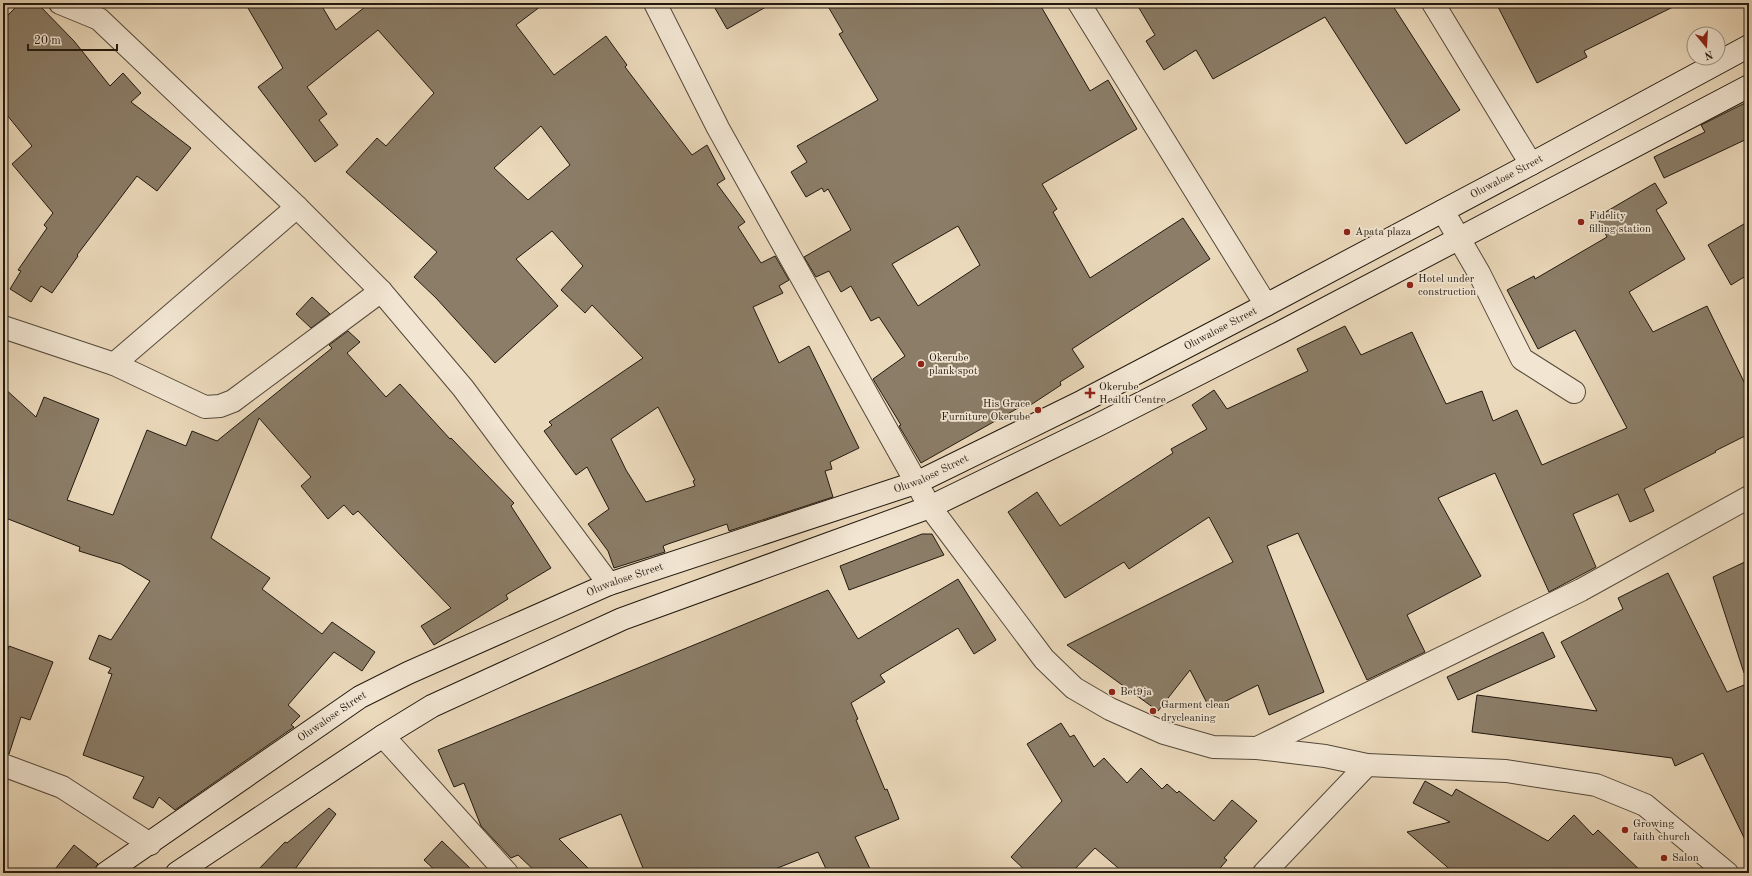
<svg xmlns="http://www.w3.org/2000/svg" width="1752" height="876" viewBox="0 0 1752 876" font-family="'Old Standard TT',serif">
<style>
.building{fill:#8b7d68;stroke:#22190f;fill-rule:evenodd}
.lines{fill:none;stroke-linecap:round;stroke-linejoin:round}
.street-casing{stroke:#54493a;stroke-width:24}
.secondary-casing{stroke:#22190f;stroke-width:24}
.street{stroke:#f2e6d3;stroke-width:22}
.secondary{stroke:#f2e6d3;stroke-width:22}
.poi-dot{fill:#8f2418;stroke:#f2e6d3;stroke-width:1.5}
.labels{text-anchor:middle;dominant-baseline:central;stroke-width:3.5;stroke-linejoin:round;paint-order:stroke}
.street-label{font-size:11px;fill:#22190f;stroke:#f2e6d3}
.poi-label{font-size:11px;fill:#22190f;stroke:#f2e6d3;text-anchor:start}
</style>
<rect width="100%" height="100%" fill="#ebd9bb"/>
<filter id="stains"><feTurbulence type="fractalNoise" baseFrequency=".005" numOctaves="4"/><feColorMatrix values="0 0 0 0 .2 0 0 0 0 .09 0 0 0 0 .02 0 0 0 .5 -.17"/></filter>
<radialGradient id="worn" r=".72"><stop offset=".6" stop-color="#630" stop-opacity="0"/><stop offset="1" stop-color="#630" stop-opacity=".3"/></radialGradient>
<g class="building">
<path d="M 20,3 L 37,3 L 74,41 L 110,86 L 123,73 L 141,93 L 131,102 L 191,148 L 157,191 L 137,176 L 77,255 L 78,256 L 52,293 L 41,286 L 31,302 L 10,289 L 21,271 L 18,270 L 47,228 L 44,225 L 53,213 L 12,164 L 32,146 L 3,110 L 3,20 Z"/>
<path d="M 245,3 L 320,3 L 336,30 L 370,3 L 545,3 L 516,25 L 554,75 L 606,36 L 627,65 L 625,67 L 692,155 L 707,145 L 725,179 L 717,184 L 745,222 L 738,227 L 761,263 L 775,256 L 789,280 L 779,286 L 783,293 L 753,307 L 779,363 L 809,346 L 859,448 L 830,462 L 832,469 L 825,471 L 833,497 L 729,531 L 727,524 L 668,544 L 663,546 L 665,552 L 614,568 L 608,551 L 588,524 L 609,509 L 587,467 L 576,475 L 544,431 L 552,425 L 549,422 L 643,358 L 592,305 L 585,313 L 561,290 L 583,266 L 552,231 L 516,259 L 558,306 L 495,363 L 436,298 L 414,277 L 437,252 L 346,172 L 377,138 L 386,146 L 434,93 L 378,30 L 307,87 L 327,114 L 319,120 L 338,145 L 315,162 L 258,87 L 283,68 ZM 541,126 L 570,165 L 528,200 L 494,168 ZM 658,407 L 695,480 L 693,481 L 695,486 L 646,502 L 626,470 L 611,439 Z"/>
<path d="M 712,3 L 773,3 L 727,29 Z"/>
<path d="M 826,3 L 1039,3 L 1090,91 L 1108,80 L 1137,129 L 1042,184 L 1057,209 L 1053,212 L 1090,278 L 1183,218 L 1210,259 L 1072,349 L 1084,367 L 1060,382 L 1061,385 L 1029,406 L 1027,403 L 921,463 L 899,426 L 901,425 L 873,379 L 905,356 L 879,317 L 871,321 L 851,286 L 841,292 L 829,271 L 816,277 L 804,257 L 851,230 L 828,189 L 824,192 L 822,188 L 806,197 L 791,172 L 807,162 L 797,146 L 878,100 L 839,34 L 843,32 ZM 958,226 L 980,265 L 918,306 L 892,264 Z"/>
<path d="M 1136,3 L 1391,3 L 1460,110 L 1406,144 L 1325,17 L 1213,79 L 1196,50 L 1164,70 L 1146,41 L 1155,35 Z"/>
<path d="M 1496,3 L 1681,3 L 1584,51 L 1587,57 L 1537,83 Z"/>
<path d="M 1749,101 L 1749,138 L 1664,178 L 1654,157 L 1705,132 L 1701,125 Z"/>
<path d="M 1655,183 L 1667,203 L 1656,210 L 1685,259 L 1629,292 L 1653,332 L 1707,306 L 1749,392 L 1749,434 L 1715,451 L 1716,452 L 1644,489 L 1654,511 L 1630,522 L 1618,494 L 1573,514 L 1596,567 L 1549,592 L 1495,473 L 1438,498 L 1481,576 L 1407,615 L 1425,652 L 1367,680 L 1298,533 L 1267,546 L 1324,692 L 1269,715 L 1258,685 L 1210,709 L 1190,670 L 1158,711 L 1067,645 L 1233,562 L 1209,517 L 1129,569 L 1124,562 L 1065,598 L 1008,512 L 1037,492 L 1060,526 L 1173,453 L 1171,449 L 1207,429 L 1192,405 L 1214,390 L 1227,409 L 1308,371 L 1297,349 L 1345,326 L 1361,355 L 1412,332 L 1446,404 L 1482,391 L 1493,421 L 1517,410 L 1542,465 L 1627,428 L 1575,330 L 1538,349 L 1507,290 L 1534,276 L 1535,279 L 1607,237 L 1597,217 Z"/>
<path d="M 1749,221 L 1749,274 L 1731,285 L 1708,245 Z"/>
<path d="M 312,297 L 330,314 L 311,328 L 296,314 Z"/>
<path d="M 348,331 L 360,342 L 347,353 L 386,397 L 400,384 L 450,439 L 451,438 L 514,503 L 511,506 L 551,568 L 506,595 L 508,599 L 434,645 L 421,626 L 451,608 L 358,511 L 353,515 L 344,505 L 328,519 L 301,486 L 311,477 L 259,418 L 211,538 L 270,578 L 262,589 L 322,634 L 332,622 L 375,652 L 362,671 L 334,652 L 288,705 L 300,716 L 291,725 L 294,727 L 175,810 L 159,797 L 153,808 L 133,798 L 144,777 L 83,755 L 112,674 L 108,673 L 111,668 L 89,659 L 99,635 L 111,640 L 150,581 L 121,564 L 79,551 L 80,547 L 3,517 L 3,387 L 36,417 L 44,397 L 99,419 L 67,500 L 113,515 L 147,430 L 186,446 L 192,431 L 217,441 L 332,348 L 329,345 Z"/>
<path d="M 922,534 L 932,534 L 944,555 L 849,590 L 840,566 Z"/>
<path d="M 1749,560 L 1749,672 L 1744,673 L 1713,577 Z"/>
<path d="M 1668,573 L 1727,692 L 1749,683 L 1749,848 L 1703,753 L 1675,766 L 1672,758 L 1472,732 L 1477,695 L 1597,711 L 1561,642 L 1623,609 L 1618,598 Z"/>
<path d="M 958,579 L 996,640 L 974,654 L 958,628 L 880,675 L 885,682 L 851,703 L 858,719 L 856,720 L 885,790 L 887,789 L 899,819 L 855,837 L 872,873 L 828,873 L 818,852 L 765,873 L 645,873 L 621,814 L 559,839 L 593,873 L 537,873 L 518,855 L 511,858 L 481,826 L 464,783 L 454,787 L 438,750 L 828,590 L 858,639 Z"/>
<path d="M 1543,632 L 1555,657 L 1458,700 L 1447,677 Z"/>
<path d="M 9,646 L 53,662 L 30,720 L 21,717 L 9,754 L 3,753 L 3,663 Z"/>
<path d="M 1061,723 L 1070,737 L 1074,735 L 1094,767 L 1104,758 L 1127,783 L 1141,768 L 1162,789 L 1167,784 L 1177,793 L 1179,791 L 1214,821 L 1232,800 L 1257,821 L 1224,858 L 1227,860 L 1216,873 L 1124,873 L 1095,848 L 1071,873 L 1028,873 L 1011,857 L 1062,801 L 1027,744 Z"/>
<path d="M 1425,781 L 1452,796 L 1456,789 L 1548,841 L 1574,815 L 1593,835 L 1598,830 L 1643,873 L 1454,873 L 1407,832 L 1450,822 L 1413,803 Z"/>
<path d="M 329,808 L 336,814 L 292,873 L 255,873 L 285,842 L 287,843 Z"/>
<path d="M 442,841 L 475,873 L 438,873 L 424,860 Z"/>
<path d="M 74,845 L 98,864 L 94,873 L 52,873 Z"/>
</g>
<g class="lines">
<g class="street-casing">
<g id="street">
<path d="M 60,3 L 99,19 L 297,207 L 381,291 L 463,388 L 609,584"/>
<path d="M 655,3 L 718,128 L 930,507 L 1044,659 L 1074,688 L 1110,709 L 1164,733 L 1213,747 L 1257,748 L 1325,756 L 1367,765 L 1506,771 L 1596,785 L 1645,805 L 1727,873"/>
<path d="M 1079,3 L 1266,305"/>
<path d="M 1433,3 L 1531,164"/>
<path d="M 1443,211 L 1479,273 L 1522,359 L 1574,392"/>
<path d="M 3,327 L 114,364 L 205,407 L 220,406 L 233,401 L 381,291"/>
<path d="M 114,364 L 297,207"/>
<path d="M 383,736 L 507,873"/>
<path d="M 1257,748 L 1581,590 L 1749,497"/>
<path d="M 3,765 L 62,787 L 150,844"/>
<path d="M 1264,873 L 1367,765"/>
</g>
</g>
<g class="secondary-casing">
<g id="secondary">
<path id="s1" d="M 106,873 L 360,697 L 408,673 L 609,584 L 918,482 L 1083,401 L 1266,305 L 1531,164 L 1749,46"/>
<path d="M 177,873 L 383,736 L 432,706 L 622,619 L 930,507 L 1096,426 L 1281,332 L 1749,86"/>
</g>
</g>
<use href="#street" class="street"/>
<use href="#secondary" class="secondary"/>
</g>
<g class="poi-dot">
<circle cx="1581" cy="222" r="4"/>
<circle cx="1347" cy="232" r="4"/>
<circle cx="1410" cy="285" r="4"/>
<circle cx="921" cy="364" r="4"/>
<path d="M1088 387h4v4h4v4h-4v4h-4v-4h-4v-4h4z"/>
<circle cx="1038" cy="410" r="4"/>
<circle cx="1112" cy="692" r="4"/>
<circle cx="1153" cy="711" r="4"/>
<circle cx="1625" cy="830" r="4"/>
<circle cx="1664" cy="858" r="4"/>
</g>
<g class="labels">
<g class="street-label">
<text stroke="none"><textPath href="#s1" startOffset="1571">Oluwalose Street</textPath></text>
<text stroke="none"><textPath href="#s1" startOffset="1247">Oluwalose Street</textPath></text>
<text stroke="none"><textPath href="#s1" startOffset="923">Oluwalose Street</textPath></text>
<text stroke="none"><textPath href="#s1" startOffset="599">Oluwalose Street</textPath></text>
<text stroke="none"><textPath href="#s1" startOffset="275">Oluwalose Street</textPath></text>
</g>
<g class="poi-label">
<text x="1589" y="216">Fidelity<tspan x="1589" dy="13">filling station</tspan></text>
<text x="1355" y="232">Apata plaza</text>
<text x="1418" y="279">Hotel under<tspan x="1418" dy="13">construction</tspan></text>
<text x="929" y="358">Okerube<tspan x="929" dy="13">plank spot</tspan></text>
<text x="1099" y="387">Okerube<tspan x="1099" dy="13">Health Centre</tspan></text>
<text x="1030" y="404" text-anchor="end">His Grace<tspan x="1030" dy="13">Furniture Okerube</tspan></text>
<text x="1120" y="692">Bet9ja</text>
<text x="1161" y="705">Garment clean<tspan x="1161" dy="13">drycleaning</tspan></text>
<text x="1633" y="824">Growing<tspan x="1633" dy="13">faith church</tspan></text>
<text x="1672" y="858">Salon</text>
</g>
</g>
<rect width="1752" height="876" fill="none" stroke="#ebd9bb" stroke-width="16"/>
<rect x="4" y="4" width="1744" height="868" fill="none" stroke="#22190f" stroke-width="2"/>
<rect x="8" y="8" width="1736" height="860" fill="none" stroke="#22190f"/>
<g transform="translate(1706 46) rotate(162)"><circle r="19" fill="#f2e6d3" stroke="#9f9485"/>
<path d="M0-3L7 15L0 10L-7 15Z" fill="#8f2418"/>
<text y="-6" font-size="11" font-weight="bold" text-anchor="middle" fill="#22190f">N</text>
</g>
<path d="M28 44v6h89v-6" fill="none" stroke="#22190f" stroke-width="2"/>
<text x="34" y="44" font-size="12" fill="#22190f" stroke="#f2e6d3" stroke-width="3" paint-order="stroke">20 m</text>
<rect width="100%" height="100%" filter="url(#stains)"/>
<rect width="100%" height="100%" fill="url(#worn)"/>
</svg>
